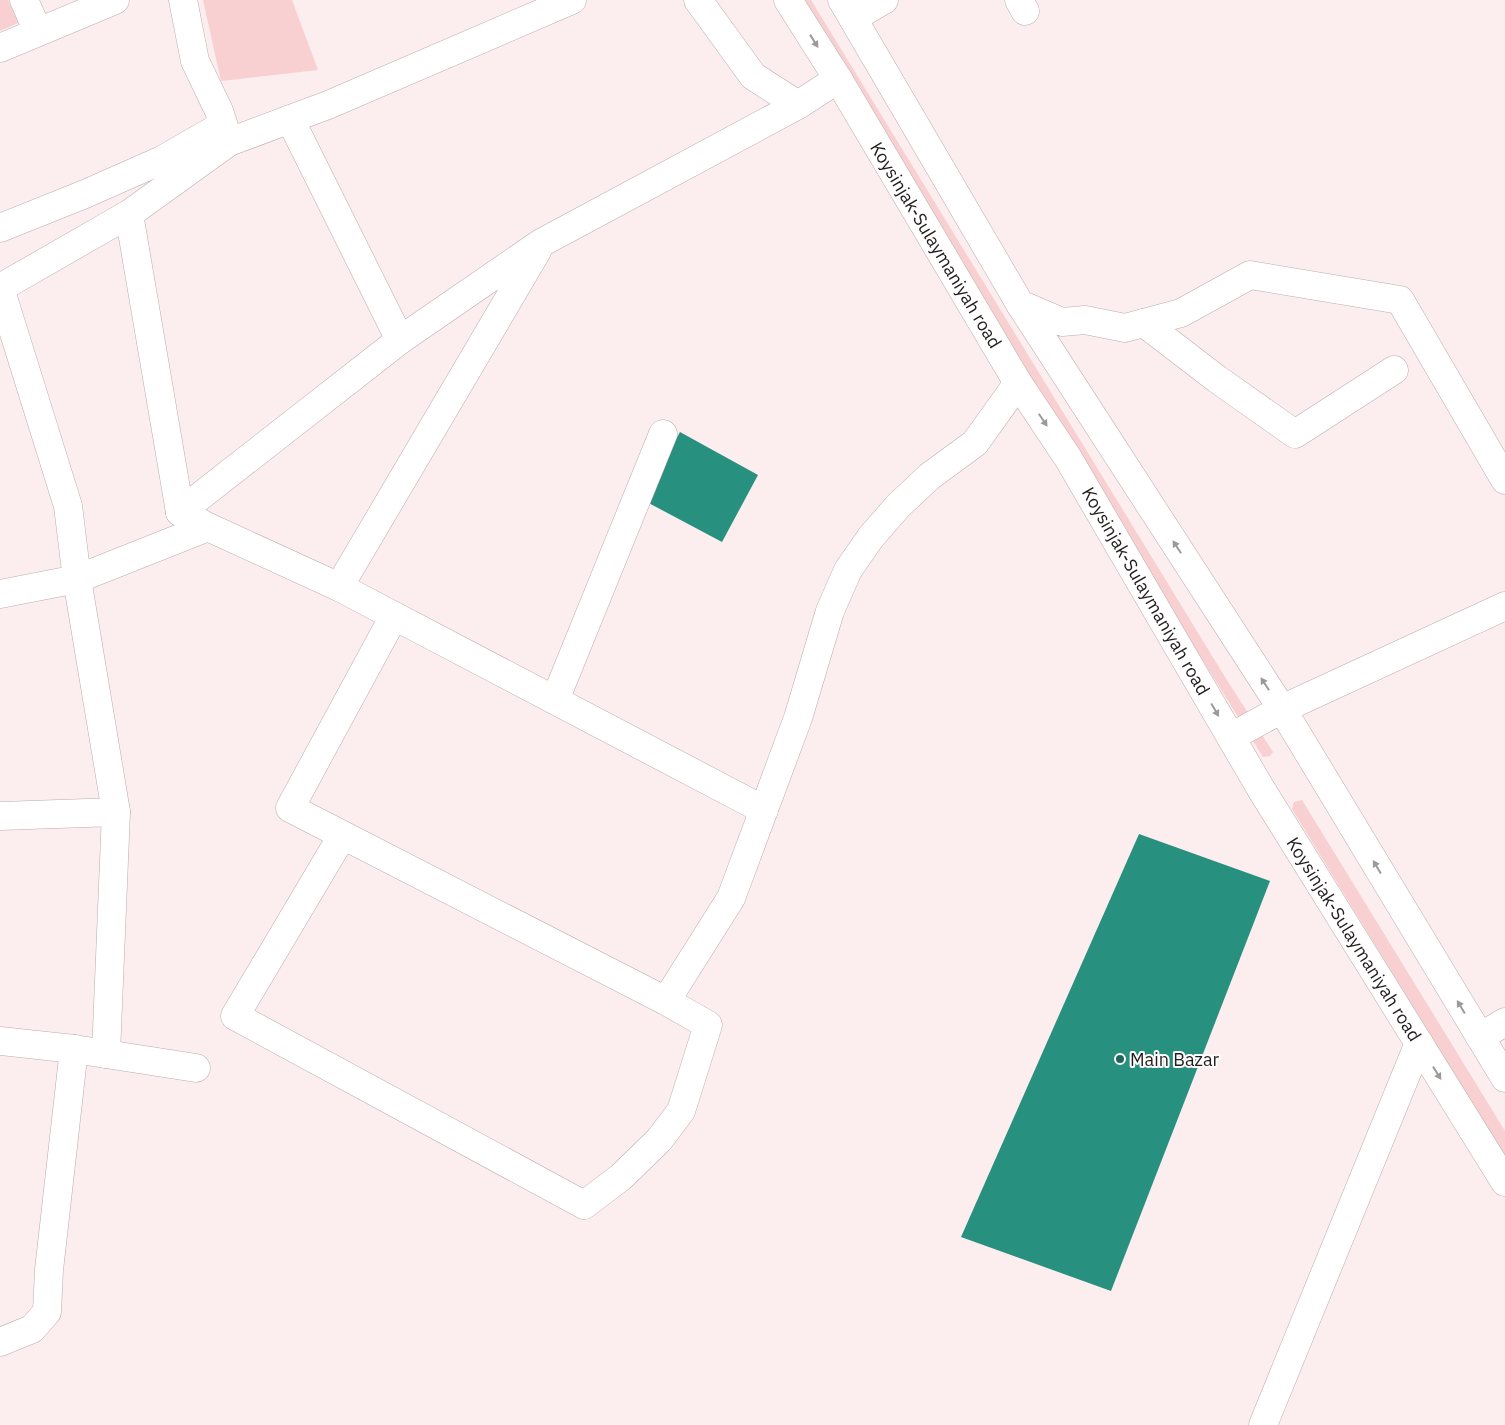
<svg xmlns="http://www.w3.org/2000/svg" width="1505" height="1425" viewBox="0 0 1505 1425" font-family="'IBM Plex Sans',sans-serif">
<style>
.green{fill:#f9d0d1}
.building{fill:#28907f}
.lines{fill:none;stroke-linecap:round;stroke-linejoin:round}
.minor-casing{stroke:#bbadad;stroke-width:29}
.major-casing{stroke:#bbadad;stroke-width:29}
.minor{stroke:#fff;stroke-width:28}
.major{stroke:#fff;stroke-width:28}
.oneway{fill:#9c9999}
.poi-dot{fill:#1f665a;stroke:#fefefe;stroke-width:2}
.labels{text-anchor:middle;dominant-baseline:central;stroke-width:4;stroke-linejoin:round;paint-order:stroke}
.street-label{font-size:18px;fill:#221d1d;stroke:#fefefe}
.poi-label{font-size:18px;fill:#221d1d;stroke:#fefefe;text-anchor:start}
</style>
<rect width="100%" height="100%" fill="#fcedee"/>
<g class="green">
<path d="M 0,0 L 8,0 L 18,23 L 0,31 Z"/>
<path d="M 203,0 L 292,0 L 318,70 L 221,81 Z"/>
<path d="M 797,0 L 811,0 L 1225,677 L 1273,752 L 1270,756 L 1263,757 L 1106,505 Z"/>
<path d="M 1302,800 L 1505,1131 L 1505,1157 L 1292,809 L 1294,802 Z"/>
</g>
<g class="building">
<path d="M 680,432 L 758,475 L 722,542 L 643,500 Z"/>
<path d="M 1139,834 L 1270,881 L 1111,1291 L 961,1237 Z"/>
</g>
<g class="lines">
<g class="minor-casing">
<g id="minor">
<path d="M 24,0 L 38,32"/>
<path d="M 183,0 L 195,61 L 219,111 L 229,142 L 328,105 L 572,0"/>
<path d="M 698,0 L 753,76 L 798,105"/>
<path d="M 1019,0 L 1025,11"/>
<path d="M 853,18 L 884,0"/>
<path d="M 0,48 L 115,0"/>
<path d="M 290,119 L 400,340"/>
<path d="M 129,214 L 180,512"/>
<path d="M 0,228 L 85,194 L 162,160 L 223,125"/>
<path d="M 0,288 L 129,214 L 229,142"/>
<path d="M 1020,304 L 1062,322 L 1085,320 L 1125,328 L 1181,313 L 1250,275 L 1400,300 L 1505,480"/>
<path d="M 1144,323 L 1217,379 L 1295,434 L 1394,370"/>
<path d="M 180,512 L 400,340 L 541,243 L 798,105 L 838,79"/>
<path d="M 180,512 L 208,527 L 339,587 L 764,810"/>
<path d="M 339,587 L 537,251"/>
<path d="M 0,594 L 77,579 L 208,527"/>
<path d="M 555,700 L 663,434"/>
<path d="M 1231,737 L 1282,709 L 1505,606"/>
<path d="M 0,816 L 116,812 L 77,579 L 68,506 L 0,288"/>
<path d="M 342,836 L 235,1016 L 584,1205 L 621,1177 L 659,1140 L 681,1111 L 708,1025 L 666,1001 L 290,808 L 394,616"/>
<path d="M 666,1001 L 731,898 L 798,718 L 830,611 L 848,570 L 871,537 L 898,506 L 930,476 L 975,443 L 1018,383"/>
<path d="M 1480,1037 L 1505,1022"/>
<path d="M 0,1041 L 74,1049 L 196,1068"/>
<path d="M 106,1054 L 116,812"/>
<path d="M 0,1342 L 32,1329 L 47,1312 L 49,1270 L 74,1049"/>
<path d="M 1263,1425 L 1419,1043"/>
</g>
</g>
<g class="major-casing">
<g id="major">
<path d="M 788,0 L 838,79 L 1018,383 L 1068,458 L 1261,789 L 1505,1182"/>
<path d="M 842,0 L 1020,304 L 1282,709 L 1505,1078"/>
</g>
</g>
<use href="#minor" class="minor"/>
<use href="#major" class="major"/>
</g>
<defs><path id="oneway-solid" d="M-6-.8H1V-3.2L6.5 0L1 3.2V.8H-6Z" transform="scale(1.25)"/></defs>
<g class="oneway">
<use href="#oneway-solid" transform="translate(814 41) rotate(58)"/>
<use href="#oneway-solid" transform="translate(1043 420) rotate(56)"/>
<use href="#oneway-solid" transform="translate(1177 547) rotate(-123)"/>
<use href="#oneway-solid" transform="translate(1265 684) rotate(-123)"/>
<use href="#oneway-solid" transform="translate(1215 710) rotate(60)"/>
<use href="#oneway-solid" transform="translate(1377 867) rotate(-121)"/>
<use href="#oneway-solid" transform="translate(1461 1007) rotate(-121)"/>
<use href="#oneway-solid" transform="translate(1437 1073) rotate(58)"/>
</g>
<circle class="poi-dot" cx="1120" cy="1059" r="5"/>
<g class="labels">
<g class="street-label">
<text transform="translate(936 245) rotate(59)">Koysinjak-Sulaymaniyah road</text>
<text transform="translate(1146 591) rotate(60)">Koysinjak-Sulaymaniyah road</text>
<text transform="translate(1354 939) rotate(58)">Koysinjak-Sulaymaniyah road</text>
</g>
<g class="poi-label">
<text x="1130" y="1059">Main Bazar</text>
</g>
</g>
</svg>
